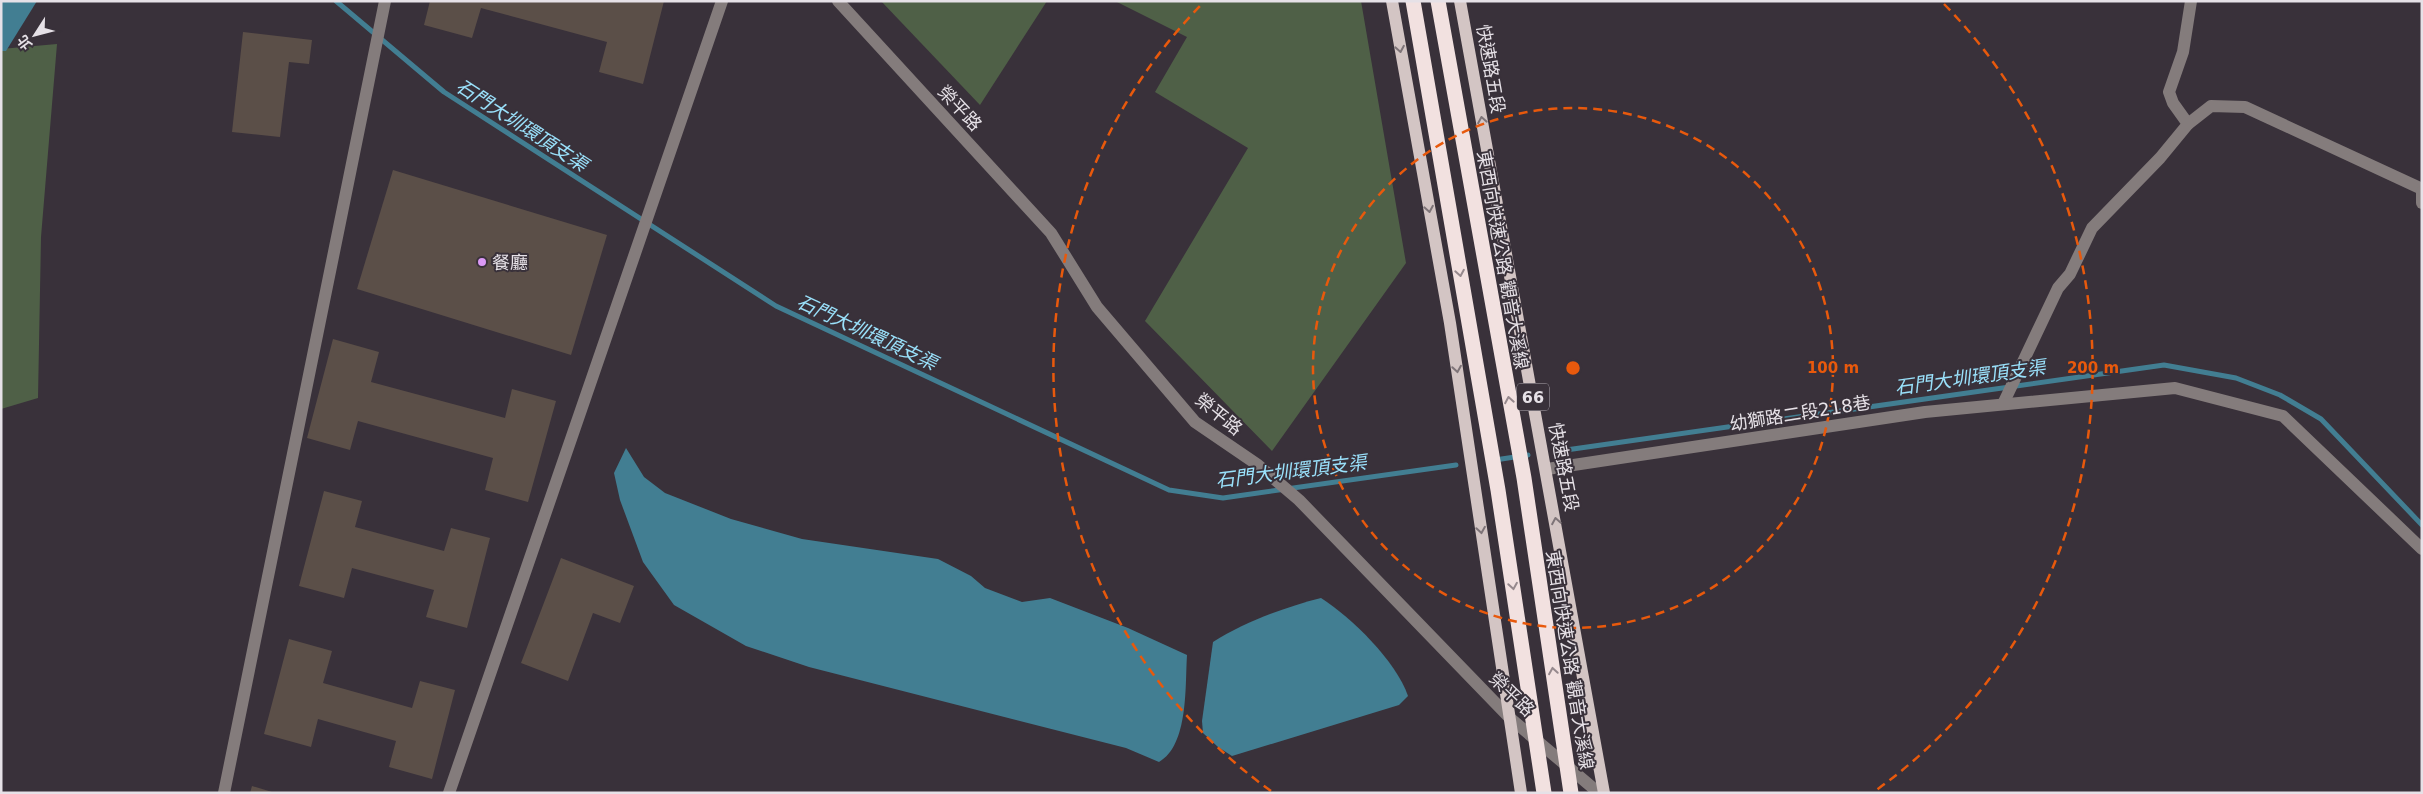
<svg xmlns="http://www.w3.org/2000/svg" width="2423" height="794" viewBox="0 0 2423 794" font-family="'DejaVu Sans','Noto Sans TC',sans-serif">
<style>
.green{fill:#4f6047}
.water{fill:#427e92}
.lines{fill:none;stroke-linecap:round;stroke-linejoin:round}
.stream{stroke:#427e92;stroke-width:5}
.building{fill:#5b4f48}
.minor{stroke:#847c7c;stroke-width:12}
.major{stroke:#d3c5c4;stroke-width:12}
.highway{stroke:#f2e1e0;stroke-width:15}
.oneway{stroke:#7e7478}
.oneway2{stroke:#96898d}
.ring{fill:none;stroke:#e8590c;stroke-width:2.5;stroke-dasharray:9 6}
.poi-dot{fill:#db99f5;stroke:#39313a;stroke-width:2}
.labels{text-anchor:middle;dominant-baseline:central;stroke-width:4;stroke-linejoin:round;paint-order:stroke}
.shield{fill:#39313a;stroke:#b2acb3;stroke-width:1}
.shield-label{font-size:16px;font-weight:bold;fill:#e6e1e7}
.street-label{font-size:18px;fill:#e6e1e7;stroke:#39313a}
.poi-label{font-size:18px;fill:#e6e1e7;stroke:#39313a;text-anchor:start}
.water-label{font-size:19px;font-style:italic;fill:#9ae1fb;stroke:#39313a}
.centre{fill:#e8590c;stroke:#39313a;stroke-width:2.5}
.ring-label{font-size:15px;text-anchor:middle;font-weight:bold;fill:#e8590c;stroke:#39313a;stroke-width:4;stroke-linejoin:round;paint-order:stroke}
</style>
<rect width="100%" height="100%" fill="#39313a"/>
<g class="green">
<path d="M 881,1 L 1047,1 L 980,105 Z"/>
<path d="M 1115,1 L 1361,1 L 1406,263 L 1272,451 L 1145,321 L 1248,148 L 1155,92 L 1187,37 Z"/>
<path d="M 57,44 L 41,237 L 38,398 L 1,409 L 1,49 Z"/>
</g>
<g class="water">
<path d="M 1,1 L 37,1 L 6,51 L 1,51 Z"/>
<path d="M 626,448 L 644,477 L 665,493 L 731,519 L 802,539 L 938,559 L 971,576 L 985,588 L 1022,602 L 1050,598 L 1128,628 L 1187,655 C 1185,685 1189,745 1159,762 L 1126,748 L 809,667 L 746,646 L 674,605 L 643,562 L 620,500 L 614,473 Z"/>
<path d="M 1321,598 C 1352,618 1396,661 1408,696 L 1399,705 L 1232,756 L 1218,747 L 1203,733 L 1202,721 L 1213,642 C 1245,622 1285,607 1321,598 Z"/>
</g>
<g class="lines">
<g class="stream">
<path d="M 336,1 L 444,92 L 776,306 L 1169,490 L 1223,498 L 1456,465"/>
<path d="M 1559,451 L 2164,365 L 2236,378 L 2280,395 L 2321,419 L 2422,525"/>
<path d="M 1495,460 L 1528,455"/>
</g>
</g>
<g class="building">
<path d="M 430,1 L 664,1 L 643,84 L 599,72 L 607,42 L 481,8 L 472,38 L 424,25 Z"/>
<path d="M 243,32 L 312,40 L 309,64 L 289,62 L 280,137 L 232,132 Z"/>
<path d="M 393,170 L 607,235 L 571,355 L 357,289 Z"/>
<path d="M 333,339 L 379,352 L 371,382 L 505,418 L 512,389 L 556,401 L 528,502 L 485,490 L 493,458 L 358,421 L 350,450 L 307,438 Z"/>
<path d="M 324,491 L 362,501 L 355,527 L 444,551 L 451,528 L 490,538 L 467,628 L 426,617 L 434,590 L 352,568 L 344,598 L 299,586 Z"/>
<path d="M 561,558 L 634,586 L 620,623 L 593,613 L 568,681 L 521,663 Z"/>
<path d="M 289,639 L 332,651 L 323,683 L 412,708 L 420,681 L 455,690 L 432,779 L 389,767 L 396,741 L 318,719 L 311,747 L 264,734 Z"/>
<path d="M 252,786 L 272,792 L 272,793 L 250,793 Z"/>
</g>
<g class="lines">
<g class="minor">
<path d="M 838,1 L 1051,233 L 1097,307 L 1195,422 L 1258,465 L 1299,500 L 1510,718 L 1599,793"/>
<path d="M 2188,124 L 2211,106 L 2245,107 L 2422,189"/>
<path d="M 2422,192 L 2422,203"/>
<path d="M 2003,404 L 2058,288 L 2070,274 L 2092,228 L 2160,158 L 2188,124 L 2173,103 L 2169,92 L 2183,52 L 2191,1"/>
<path d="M 1547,469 L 1925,412 L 2175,388 L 2283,416 L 2422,549"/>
<path d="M 224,793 L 385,1"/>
<path d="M 449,793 L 722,1"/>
</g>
<g class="major">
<path d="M 1392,1 L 1450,323 L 1521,793"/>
<path d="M 1460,1 L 1604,793"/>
</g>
<g class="highway">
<path d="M 1413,1 L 1498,490 L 1544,793"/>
<path d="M 1438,1 L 1524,478 L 1571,793"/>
</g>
</g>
<defs><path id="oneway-chevron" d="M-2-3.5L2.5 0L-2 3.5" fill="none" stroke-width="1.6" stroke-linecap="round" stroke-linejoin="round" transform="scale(1.25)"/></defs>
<g class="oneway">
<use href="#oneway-chevron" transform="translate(1400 49) rotate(80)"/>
<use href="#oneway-chevron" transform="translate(1482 120) rotate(-100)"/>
<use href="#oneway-chevron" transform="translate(1429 209) rotate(80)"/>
<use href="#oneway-chevron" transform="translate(1457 369) rotate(81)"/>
<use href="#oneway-chevron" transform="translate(1556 521) rotate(-100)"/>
<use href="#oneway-chevron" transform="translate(1481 530) rotate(81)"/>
</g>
<g class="oneway2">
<use href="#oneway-chevron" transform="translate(1460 273) rotate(80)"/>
<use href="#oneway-chevron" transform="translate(1509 400) rotate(-100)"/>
<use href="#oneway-chevron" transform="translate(1513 586) rotate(81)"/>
<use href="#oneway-chevron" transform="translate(1553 671) rotate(-99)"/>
</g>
<g class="ring">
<circle cx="1573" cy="368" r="260"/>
<path d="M1271 791A520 520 0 0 1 1202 4M1944 4A520 520 0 0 1 1875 791"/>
</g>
<circle class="poi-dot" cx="482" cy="262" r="5"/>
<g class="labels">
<rect class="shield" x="1517" y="383.5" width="32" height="27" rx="4"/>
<g class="shield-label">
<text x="1533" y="397">66</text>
</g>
<g class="street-label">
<text transform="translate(1491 69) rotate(80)">快速路五段</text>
<text transform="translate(960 108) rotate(47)">榮平路</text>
<text transform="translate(1503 260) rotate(80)">東西向快速公路 觀音大溪線</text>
<text transform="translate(1800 413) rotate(-9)">幼獅路二段218巷</text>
<text transform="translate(1219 414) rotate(39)">榮平路</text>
<text transform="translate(1564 467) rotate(79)">快速路五段</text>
<text transform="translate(1570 660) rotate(81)">東西向快速公路 觀音大溪線</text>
<text transform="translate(1512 694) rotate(44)">榮平路</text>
</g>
<g class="poi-label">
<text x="492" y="262">餐廳</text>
</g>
<g class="water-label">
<text transform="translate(522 125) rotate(33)">石門大圳環頂支渠</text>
<text transform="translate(867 332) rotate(25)">石門大圳環頂支渠</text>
<text transform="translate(1970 377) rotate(-8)">石門大圳環頂支渠</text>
<text transform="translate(1291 471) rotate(-7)">石門大圳環頂支渠</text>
</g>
</g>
<circle cx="1573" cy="368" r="8" class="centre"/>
<g class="ring-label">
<text x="1833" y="373">100 m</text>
<text x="2093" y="373">200 m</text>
</g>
<rect width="2423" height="794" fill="none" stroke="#e6e1e7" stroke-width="5"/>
<g transform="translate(35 35) rotate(234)" stroke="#39313a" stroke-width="4" paint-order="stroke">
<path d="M0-4L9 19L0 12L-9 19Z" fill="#e6e1e7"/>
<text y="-8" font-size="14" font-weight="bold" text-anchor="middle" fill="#e6e1e7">北</text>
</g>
</svg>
